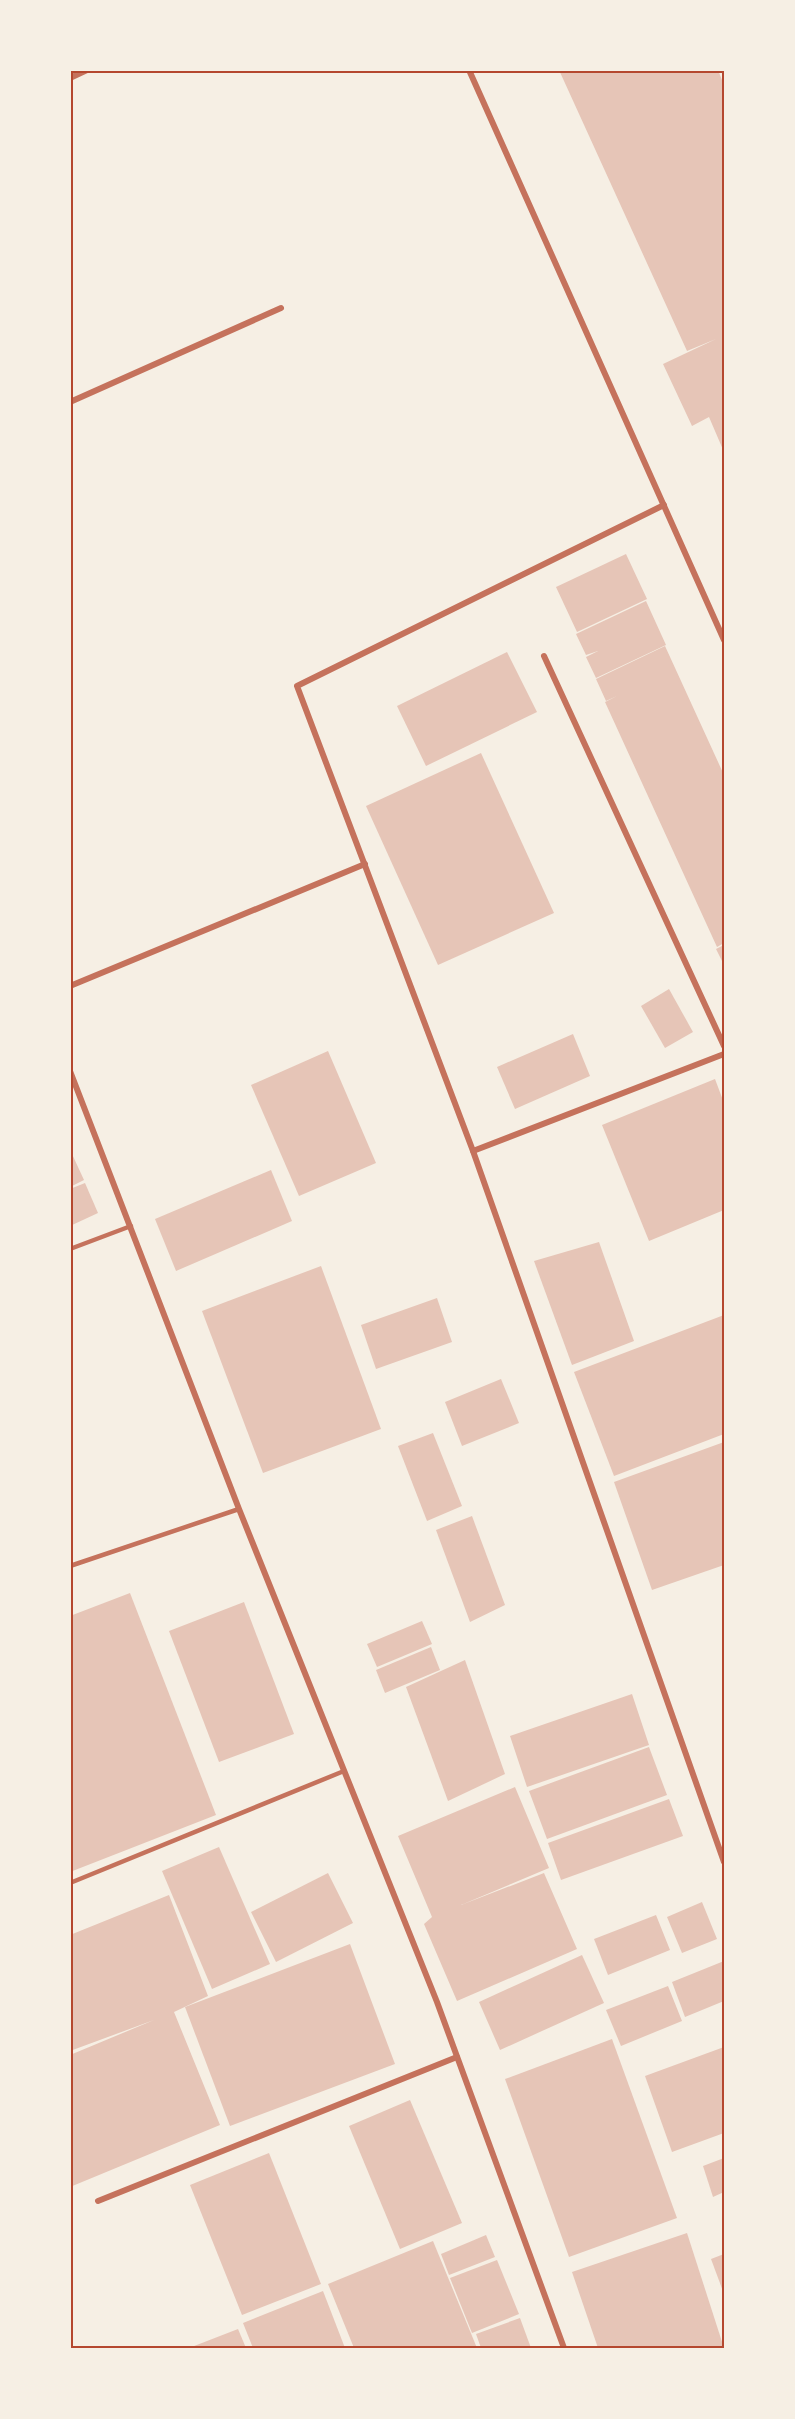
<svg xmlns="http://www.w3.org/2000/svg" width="795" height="2419" viewBox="0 0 795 2419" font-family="'IBM Plex Sans',sans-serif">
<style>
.building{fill:#e6c5b7}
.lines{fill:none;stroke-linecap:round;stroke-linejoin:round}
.service{stroke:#c5725c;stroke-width:4.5}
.minor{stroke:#c5725c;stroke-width:6}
.neatline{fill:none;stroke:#b5482f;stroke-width:2}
</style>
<rect width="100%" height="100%" fill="#f6efe4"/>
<g class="building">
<path d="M 559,70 L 718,70 L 724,85 L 724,452 L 709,417 L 692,426 L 663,364 L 716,339 L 687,351 Z"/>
<path d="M 626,554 L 647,599 L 577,632 L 556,587 Z"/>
<path d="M 646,601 L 666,645 L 596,678 L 586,657 L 598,651 L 586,655 L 576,634 Z"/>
<path d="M 665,646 L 724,775 L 724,943 L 717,947 L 605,702 L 617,696 L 606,701 L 596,679 Z"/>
<path d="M 507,652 L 537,712 L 426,766 L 397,706 Z"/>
<path d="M 481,753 L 554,913 L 438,965 L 366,806 Z"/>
<path d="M 724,945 L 724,965 L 716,949 Z"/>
<path d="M 669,989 L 693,1032 L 665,1048 L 641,1006 Z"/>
<path d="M 573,1034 L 590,1076 L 515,1109 L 497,1067 Z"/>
<path d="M 328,1051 L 376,1163 L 299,1196 L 251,1085 Z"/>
<path d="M 715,1079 L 724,1103 L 724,1210 L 649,1241 L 602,1125 Z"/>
<path d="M 72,1154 L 84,1180 L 70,1187 L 70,1155 Z"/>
<path d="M 271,1170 L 292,1221 L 176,1271 L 155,1219 Z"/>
<path d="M 85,1183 L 98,1213 L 70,1226 L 70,1189 Z"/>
<path d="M 599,1242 L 634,1341 L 572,1365 L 534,1261 Z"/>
<path d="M 321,1266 L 381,1429 L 263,1473 L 202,1311 Z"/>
<path d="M 437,1298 L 452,1342 L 376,1369 L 361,1325 Z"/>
<path d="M 724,1315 L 724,1434 L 614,1476 L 574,1372 Z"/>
<path d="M 501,1379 L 519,1423 L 462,1446 L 445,1402 Z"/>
<path d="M 433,1433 L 462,1506 L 427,1521 L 398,1446 Z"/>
<path d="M 724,1442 L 724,1565 L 652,1590 L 614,1482 Z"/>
<path d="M 472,1516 L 505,1605 L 470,1622 L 436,1530 Z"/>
<path d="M 130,1593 L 216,1815 L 70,1872 L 70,1616 Z"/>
<path d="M 244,1602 L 294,1734 L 219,1762 L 169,1631 Z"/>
<path d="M 422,1621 L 432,1644 L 377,1667 L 367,1644 Z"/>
<path d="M 431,1647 L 440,1670 L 385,1693 L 376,1670 Z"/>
<path d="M 465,1660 L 505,1774 L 448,1801 L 406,1687 Z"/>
<path d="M 632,1694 L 649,1745 L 527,1787 L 510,1736 Z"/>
<path d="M 649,1747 L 667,1795 L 547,1839 L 529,1791 Z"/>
<path d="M 515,1787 L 549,1868 L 461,1905 L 544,1873 L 577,1949 L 457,2001 L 424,1924 L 432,1917 L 398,1836 Z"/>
<path d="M 669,1799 L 683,1836 L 561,1880 L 548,1843 Z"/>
<path d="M 219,1847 L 270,1964 L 212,1989 L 162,1871 Z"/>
<path d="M 328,1873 L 353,1923 L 276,1962 L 251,1912 Z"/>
<path d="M 169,1895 L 208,1996 L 174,2012 L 220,2125 L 70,2187 L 70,2055 L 154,2020 L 70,2051 L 70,1935 Z"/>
<path d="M 702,1902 L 717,1939 L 682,1953 L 667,1917 Z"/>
<path d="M 656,1915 L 670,1950 L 608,1975 L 594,1939 Z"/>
<path d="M 350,1944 L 395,2064 L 230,2126 L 185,2007 Z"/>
<path d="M 582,1955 L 604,2003 L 500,2050 L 479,2002 Z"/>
<path d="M 724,1961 L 724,2001 L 685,2017 L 672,1982 Z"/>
<path d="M 668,1986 L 682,2021 L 621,2046 L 606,2010 Z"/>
<path d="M 612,2039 L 677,2218 L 569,2257 L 505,2079 Z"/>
<path d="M 724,2047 L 724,2133 L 672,2152 L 645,2076 Z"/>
<path d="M 410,2100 L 462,2223 L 400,2249 L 349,2126 Z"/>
<path d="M 269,2153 L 321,2284 L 242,2315 L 190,2185 Z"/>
<path d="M 724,2158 L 724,2192 L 713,2197 L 703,2166 Z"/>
<path d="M 687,2233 L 724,2348 L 598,2348 L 572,2272 Z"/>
<path d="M 486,2235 L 495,2257 L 449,2275 L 441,2254 Z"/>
<path d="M 433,2241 L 477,2348 L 354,2348 L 328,2284 Z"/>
<path d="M 724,2254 L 724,2294 L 711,2259 Z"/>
<path d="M 497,2260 L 519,2314 L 472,2333 L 450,2278 Z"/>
<path d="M 323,2291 L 345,2348 L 253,2348 L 243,2323 Z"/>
<path d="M 520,2318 L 531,2348 L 481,2348 L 476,2334 Z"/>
<path d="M 238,2329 L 246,2348 L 189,2348 Z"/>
</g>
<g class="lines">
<g class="service">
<path d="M 70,1249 L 131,1226"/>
<path d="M 70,1566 L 239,1509"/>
<path d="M 70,1883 L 344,1771"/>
</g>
<g class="minor">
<path d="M 469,70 L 724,640"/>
<path d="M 70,78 L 87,70"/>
<path d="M 70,402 L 281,308"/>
<path d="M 664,505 L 297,686 L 473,1151 L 724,1862"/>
<path d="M 544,656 L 724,1046"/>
<path d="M 70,986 L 365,864"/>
<path d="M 70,1071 L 239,1509 L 437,2002 L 564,2348"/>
<path d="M 473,1151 L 724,1054"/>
<path d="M 98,2201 L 457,2057"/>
</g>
</g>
<rect width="795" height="2419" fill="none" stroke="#f6efe4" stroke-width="144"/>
<rect x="72" y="72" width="651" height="2275" class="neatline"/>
</svg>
